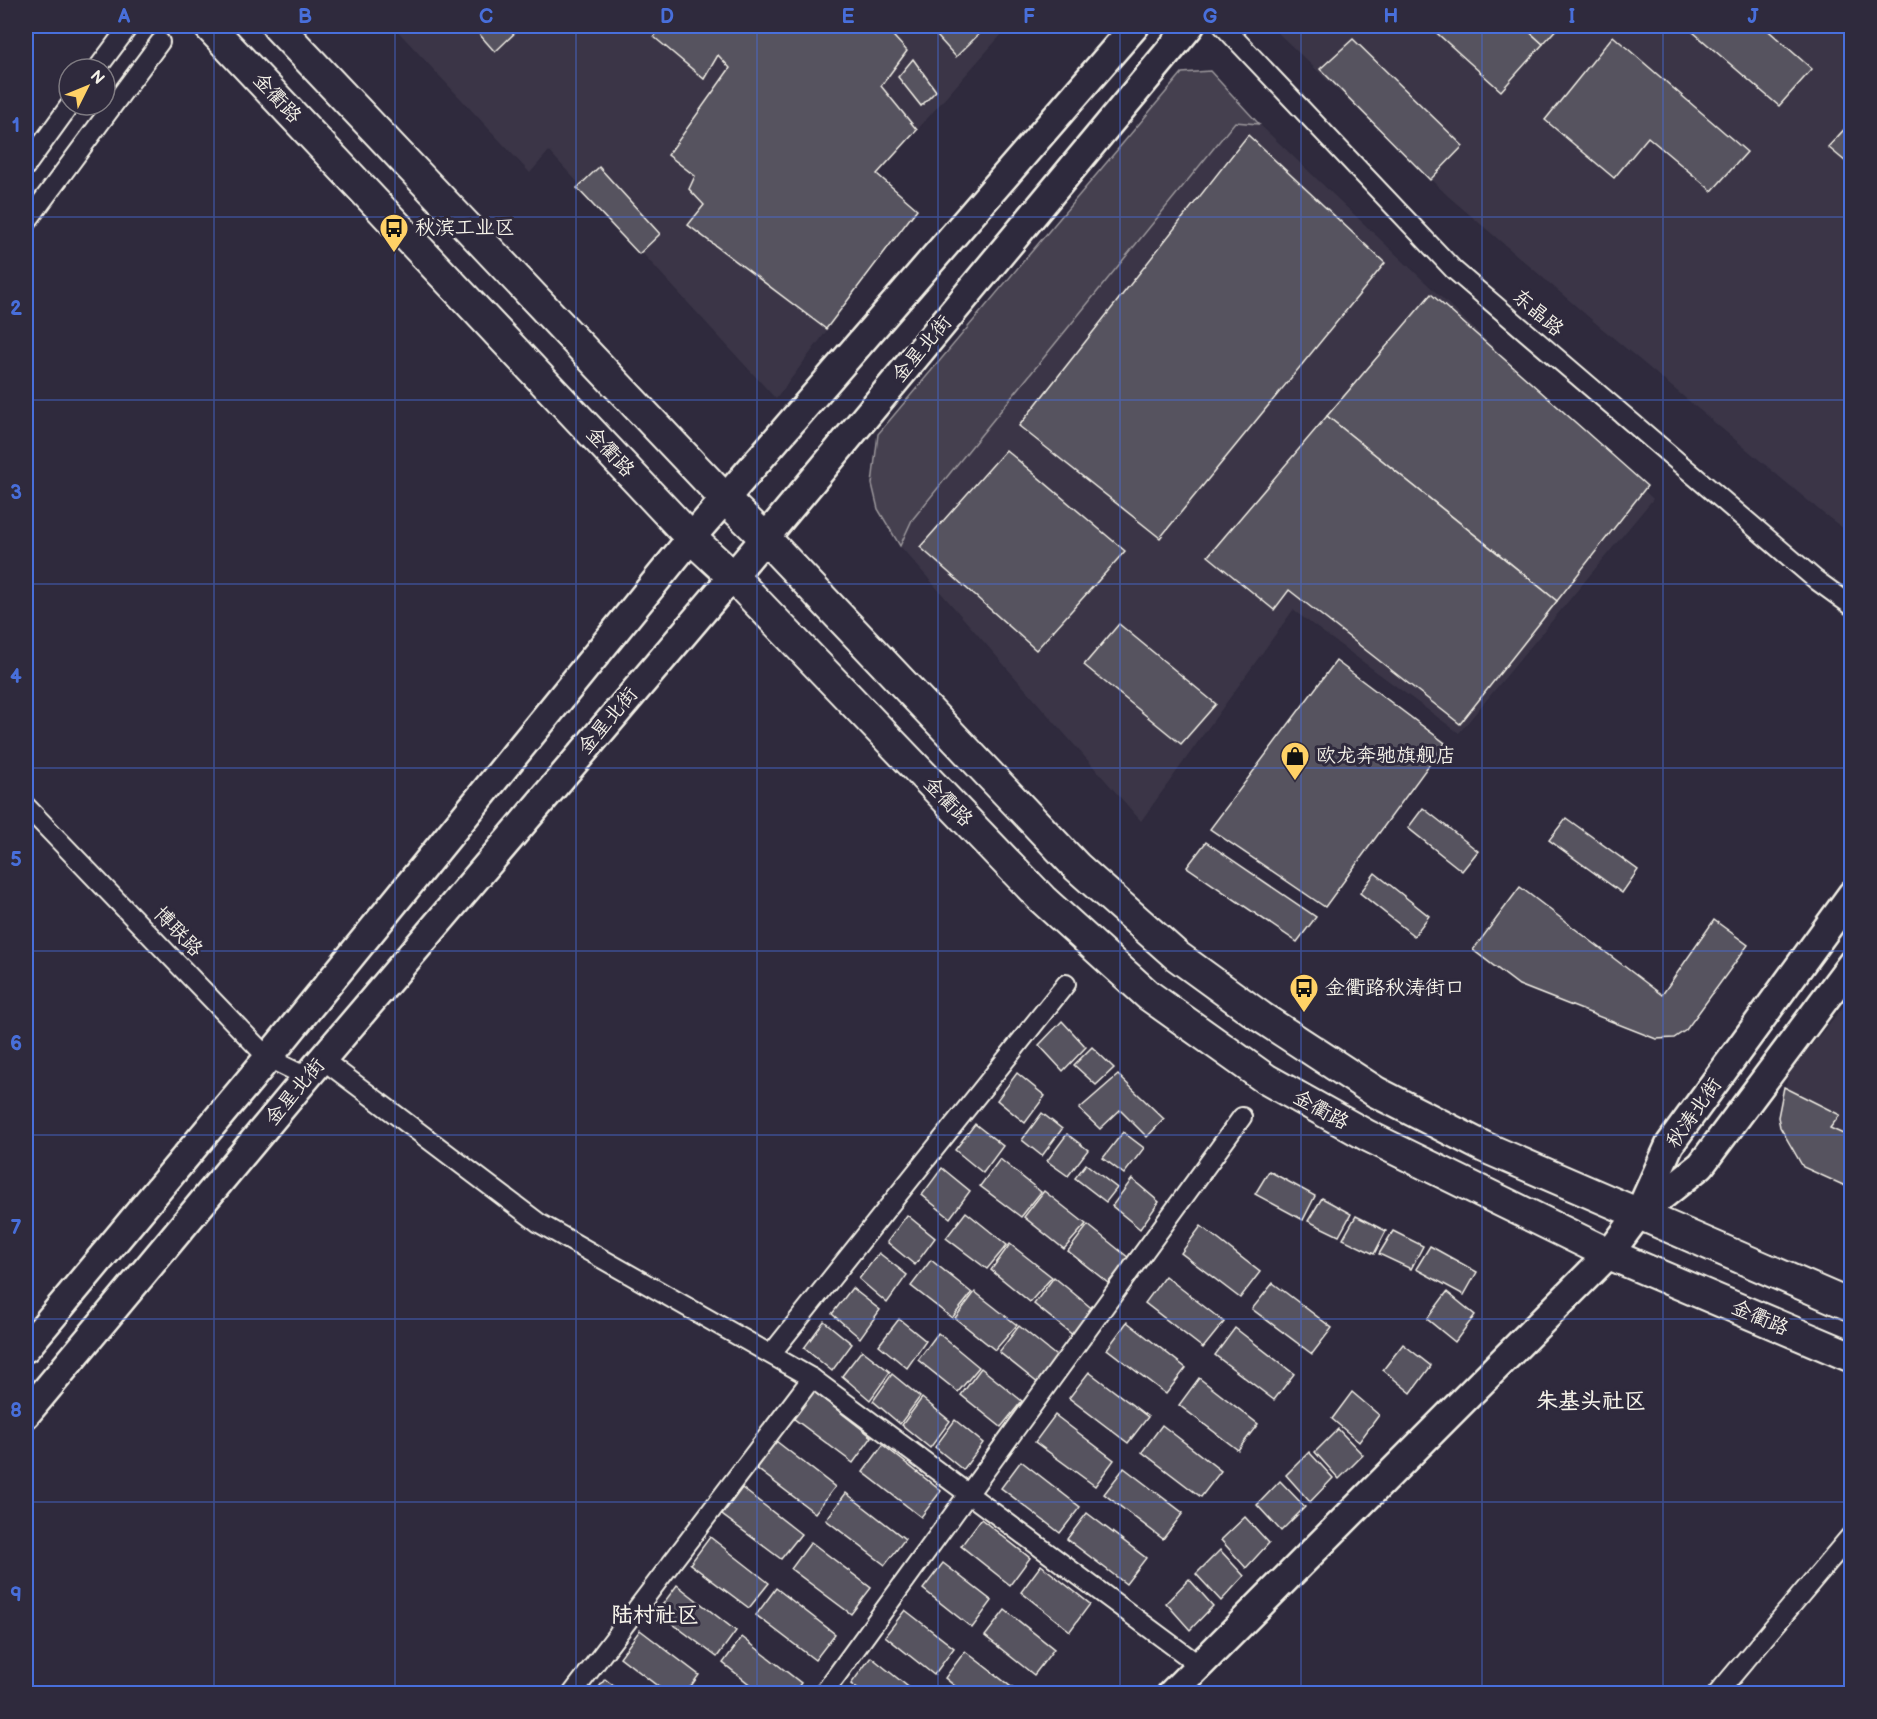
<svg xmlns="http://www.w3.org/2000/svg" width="1877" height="1719" viewBox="0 0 1877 1719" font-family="'Balsamiq Sans','LXGW WenKai TC',sans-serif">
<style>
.built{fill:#3b3647}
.green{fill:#454050;stroke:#9c989c;stroke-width:1.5}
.building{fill:#56525f;stroke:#f4f1e8;stroke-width:1.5}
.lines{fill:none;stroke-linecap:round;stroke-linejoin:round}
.street-casing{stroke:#f4f1e8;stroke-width:22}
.secondary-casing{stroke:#f4f1e8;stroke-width:32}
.primary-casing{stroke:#f4f1e8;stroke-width:34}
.street{stroke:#2f2a3d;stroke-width:18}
.secondary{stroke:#2f2a3d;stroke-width:27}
.primary{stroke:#2f2a3d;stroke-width:30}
.grid{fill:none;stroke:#486fdb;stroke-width:1.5;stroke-opacity:0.55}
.labels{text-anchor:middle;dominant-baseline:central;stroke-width:6;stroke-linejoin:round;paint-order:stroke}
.street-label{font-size:20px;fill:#f4f1e8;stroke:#2f2a3d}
.poi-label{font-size:20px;fill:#f4f1e8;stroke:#2f2a3d;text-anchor:start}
.quarter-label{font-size:22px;font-weight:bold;fill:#f4f1e8;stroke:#2f2a3d}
.neatline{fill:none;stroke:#486fdb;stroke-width:2}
.grid-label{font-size:20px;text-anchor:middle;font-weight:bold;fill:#486fdb}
</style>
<rect width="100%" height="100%" fill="#2f2a3d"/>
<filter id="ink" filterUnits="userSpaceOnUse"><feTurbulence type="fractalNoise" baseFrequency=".0167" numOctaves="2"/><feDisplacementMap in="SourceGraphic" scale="12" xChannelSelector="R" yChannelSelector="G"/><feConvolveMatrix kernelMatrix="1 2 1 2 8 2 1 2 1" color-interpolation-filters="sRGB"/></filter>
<g filter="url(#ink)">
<g class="built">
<path d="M 393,26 L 1009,26 L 878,174 L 917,209 L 776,399 L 549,151 L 530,173 Z"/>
<path d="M 1276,26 L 1851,26 L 1851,534 L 1824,514 L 1598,325 L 1448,196 L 1275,30 Z"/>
<path d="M 1235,122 L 1259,124 L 1653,499 L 1459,733 L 1293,610 L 1141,821 L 900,546 L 912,520 Z"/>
<path d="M 1851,997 L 1851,1188 L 1803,1167 L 1778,1117 L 1789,1073 Z"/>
</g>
<path class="green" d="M 1210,71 L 1259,124 L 1235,122 L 912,520 L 900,546 L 878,509 L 872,484 L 878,434 L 1182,73 Z"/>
<g class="building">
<path d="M 472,26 L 522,26 L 495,52 Z"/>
<path d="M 662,26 L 884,26 L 907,51 L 881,86 L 917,130 L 877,174 L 917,209 L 826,329 L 688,225 L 704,205 L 689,189 L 695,176 L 668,155 L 730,68 L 718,55 L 704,79 L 654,37 Z"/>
<path d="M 928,26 L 987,26 L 956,57 Z"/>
<path d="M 1429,26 L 1523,26 L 1543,44 L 1501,91 Z"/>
<path d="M 1523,26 L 1559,26 L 1543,44 Z"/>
<path d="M 1686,26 L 1763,26 L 1812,69 L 1779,106 Z"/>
<path d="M 1613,36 L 1747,152 L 1712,191 L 1648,137 L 1614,178 L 1545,120 Z"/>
<path d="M 1353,39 L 1463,146 L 1430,180 L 1320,69 Z"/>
<path d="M 913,59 L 936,91 L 921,106 L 898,77 Z"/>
<path d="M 1852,121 L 1852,167 L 1828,147 Z"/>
<path d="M 1248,135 L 1385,263 L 1160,538 L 1019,426 Z"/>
<path d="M 599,167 L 660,234 L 639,254 L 577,188 Z"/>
<path d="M 1431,294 L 1647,486 L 1557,601 L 1327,416 Z"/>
<path d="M 1327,416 L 1557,601 L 1460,724 L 1289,590 L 1274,610 L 1208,556 Z"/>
<path d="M 1006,450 L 1125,551 L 1036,650 L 920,547 Z"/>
<path d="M 1119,624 L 1216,704 L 1181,744 L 1084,665 Z"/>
<path d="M 1336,661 L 1445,743 L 1325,907 L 1210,829 Z"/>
<path d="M 1423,808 L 1478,851 L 1462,871 L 1408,828 Z"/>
<path d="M 1566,818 L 1638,870 L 1622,893 L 1549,840 Z"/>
<path d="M 1206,842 L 1316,917 L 1297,942 L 1187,867 Z"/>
<path d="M 1375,873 L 1429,916 L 1414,936 L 1360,893 Z"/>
<path d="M 1520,887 L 1662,995 L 1714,920 L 1748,945 L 1686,1030 L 1674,1038 L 1656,1039 L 1519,985 L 1473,950 Z"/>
<path d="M 1062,1021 L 1086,1047 L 1063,1071 L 1039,1045 Z"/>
<path d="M 1092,1047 L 1114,1068 L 1096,1085 L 1074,1065 Z"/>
<path d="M 1017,1073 L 1045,1096 L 1025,1123 L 997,1100 Z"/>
<path d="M 1118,1075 L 1164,1119 L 1147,1137 L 1120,1110 L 1100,1129 L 1079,1109 Z"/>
<path d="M 1784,1087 L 1840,1115 L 1830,1128 L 1852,1138 L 1852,1189 L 1803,1167 L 1780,1127 L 1778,1117 Z"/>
<path d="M 1042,1113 L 1062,1129 L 1042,1156 L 1022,1140 Z"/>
<path d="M 975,1124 L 1003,1146 L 983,1173 L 955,1150 Z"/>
<path d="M 1123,1132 L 1144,1148 L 1124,1174 L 1103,1158 Z"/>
<path d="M 1067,1134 L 1088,1150 L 1068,1176 L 1047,1161 Z"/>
<path d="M 1000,1159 L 1041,1192 L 1021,1217 L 980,1186 Z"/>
<path d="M 1086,1164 L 1117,1188 L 1106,1202 L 1075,1178 Z"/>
<path d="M 942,1168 L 970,1191 L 950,1218 L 922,1195 Z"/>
<path d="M 1269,1171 L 1315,1196 L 1303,1220 L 1255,1194 Z"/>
<path d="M 1132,1179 L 1159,1202 L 1140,1229 L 1112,1206 Z"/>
<path d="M 1044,1191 L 1086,1224 L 1064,1249 L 1024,1217 Z"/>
<path d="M 1322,1198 L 1351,1214 L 1339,1236 L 1308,1221 Z"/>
<path d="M 966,1212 L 1007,1245 L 987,1269 L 946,1238 Z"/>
<path d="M 907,1215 L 935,1238 L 915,1265 L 887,1242 Z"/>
<path d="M 1356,1216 L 1386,1231 L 1374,1254 L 1343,1239 Z"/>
<path d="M 1088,1225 L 1129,1258 L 1108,1283 L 1068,1251 Z"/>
<path d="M 1201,1226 L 1260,1272 L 1240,1298 L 1181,1253 Z"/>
<path d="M 1393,1231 L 1423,1246 L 1411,1269 L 1379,1254 Z"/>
<path d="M 1010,1244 L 1052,1277 L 1030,1302 L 991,1270 Z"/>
<path d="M 1430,1246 L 1477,1272 L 1464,1295 L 1416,1269 Z"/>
<path d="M 879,1253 L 907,1275 L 887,1303 L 859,1279 Z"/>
<path d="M 931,1260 L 972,1293 L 952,1318 L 911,1286 Z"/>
<path d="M 1165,1276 L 1224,1322 L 1203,1348 L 1145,1303 Z"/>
<path d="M 1054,1277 L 1095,1311 L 1074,1336 L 1034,1304 Z"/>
<path d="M 1273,1283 L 1332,1328 L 1312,1354 L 1252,1309 Z"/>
<path d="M 852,1288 L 880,1310 L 860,1338 L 832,1314 Z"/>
<path d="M 975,1292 L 1017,1325 L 995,1350 L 955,1318 Z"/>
<path d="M 1447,1292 L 1475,1315 L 1455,1342 L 1427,1319 Z"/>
<path d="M 899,1319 L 926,1341 L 907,1368 L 879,1345 Z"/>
<path d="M 824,1321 L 852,1344 L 832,1371 L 804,1348 Z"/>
<path d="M 1127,1322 L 1186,1368 L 1166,1394 L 1107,1349 Z"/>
<path d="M 1019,1326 L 1060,1359 L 1039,1384 L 999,1352 Z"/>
<path d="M 1235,1328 L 1294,1374 L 1274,1400 L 1215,1355 Z"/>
<path d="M 938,1333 L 979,1367 L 958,1392 L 918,1360 Z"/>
<path d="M 1403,1344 L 1431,1366 L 1411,1393 L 1383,1370 Z"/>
<path d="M 862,1350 L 890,1372 L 870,1400 L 842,1376 Z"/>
<path d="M 981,1368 L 1022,1401 L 1001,1427 L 961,1395 Z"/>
<path d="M 1089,1372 L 1148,1417 L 1128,1443 L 1069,1398 Z"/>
<path d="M 892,1374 L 920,1397 L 900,1424 L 873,1401 Z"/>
<path d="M 1199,1378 L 1258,1424 L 1238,1450 L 1179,1405 Z"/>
<path d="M 813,1391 L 872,1437 L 853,1463 L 793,1418 Z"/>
<path d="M 1352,1392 L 1379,1415 L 1359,1442 L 1332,1419 Z"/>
<path d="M 922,1398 L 950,1421 L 930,1448 L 902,1425 Z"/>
<path d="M 1055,1415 L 1114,1460 L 1095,1486 L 1035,1442 Z"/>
<path d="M 955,1420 L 983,1443 L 963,1470 L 935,1447 Z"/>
<path d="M 1162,1425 L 1221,1471 L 1201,1497 L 1142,1452 Z"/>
<path d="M 1338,1429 L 1363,1455 L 1339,1479 L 1315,1452 Z"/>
<path d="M 776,1441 L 835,1487 L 815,1513 L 756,1468 Z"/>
<path d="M 883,1445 L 941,1491 L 921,1517 L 863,1472 Z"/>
<path d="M 1309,1452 L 1333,1478 L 1310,1502 L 1286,1475 Z"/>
<path d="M 1021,1461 L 1080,1507 L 1060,1533 L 1001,1488 Z"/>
<path d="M 1124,1468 L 1183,1513 L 1163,1539 L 1104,1494 Z"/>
<path d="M 1280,1481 L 1305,1507 L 1281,1531 L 1257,1505 Z"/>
<path d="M 742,1488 L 801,1534 L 781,1559 L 722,1515 Z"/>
<path d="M 846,1493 L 905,1539 L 885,1565 L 826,1520 Z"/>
<path d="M 1087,1513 L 1146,1558 L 1126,1584 L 1067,1539 Z"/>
<path d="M 1245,1517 L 1269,1543 L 1246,1568 L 1221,1540 Z"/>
<path d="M 981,1519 L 1030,1558 L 1010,1585 L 961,1546 Z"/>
<path d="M 710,1537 L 769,1583 L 749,1608 L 690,1564 Z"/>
<path d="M 811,1542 L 871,1588 L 851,1614 L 791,1569 Z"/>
<path d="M 1220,1550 L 1244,1576 L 1221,1601 L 1196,1574 Z"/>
<path d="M 943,1563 L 992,1601 L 972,1628 L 923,1589 Z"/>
<path d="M 1041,1565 L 1090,1604 L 1070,1631 L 1021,1592 Z"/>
<path d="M 1189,1579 L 1213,1606 L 1190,1630 L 1166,1603 Z"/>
<path d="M 677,1585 L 736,1631 L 717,1657 L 657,1612 Z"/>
<path d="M 776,1588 L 835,1634 L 815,1660 L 756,1615 Z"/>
<path d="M 905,1610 L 954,1648 L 934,1675 L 885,1636 Z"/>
<path d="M 1005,1610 L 1054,1649 L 1034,1675 L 985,1636 Z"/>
<path d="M 640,1630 L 699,1675 L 685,1694 L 668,1694 L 620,1657 Z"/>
<path d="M 742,1637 L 801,1683 L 793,1694 L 762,1694 L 723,1663 Z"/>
<path d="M 965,1651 L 1015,1690 L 1012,1694 L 965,1694 L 945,1678 Z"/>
<path d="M 871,1657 L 917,1694 L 864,1694 L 851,1684 Z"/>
<path d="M 605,1679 L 624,1694 L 594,1694 Z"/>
</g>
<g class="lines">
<g class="street-casing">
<g id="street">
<path d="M 1223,26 L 1454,270 L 1816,580 L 1852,606"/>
<path d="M 97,69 L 129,26"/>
<path d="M 26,166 L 70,105"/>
<path d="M 26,223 L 160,42"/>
<path d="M 26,806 L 268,1058 L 307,1077"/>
<path d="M 322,1059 L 539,1223 L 812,1378 L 1199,1665"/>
<path d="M 771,1354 L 1066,984"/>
<path d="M 572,1694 L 812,1378"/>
<path d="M 823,1694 L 1242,1117"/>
<path d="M 1717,1694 L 1852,1534"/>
</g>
</g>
<g class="secondary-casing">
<g id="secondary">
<path d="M 1641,1213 L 1701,1165 L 1852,963"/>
<path d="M 26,1348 L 268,1058 L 691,538 L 1135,26"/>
<path d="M 26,1414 L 307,1077 L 765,538 L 1190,26"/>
<path d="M 1171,1694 L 1609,1254 L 1638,1215 L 1670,1144 L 1852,894"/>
</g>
</g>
<g class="primary-casing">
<g id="primary">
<path d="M 209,26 L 691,538 L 731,575 L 1042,899 L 1148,995 L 1266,1079 L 1368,1136 L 1609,1254 L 1852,1357"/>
<path d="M 277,26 L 725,499 L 765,538 L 1077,867 L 1177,956 L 1261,1017 L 1376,1092 L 1484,1147 L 1852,1306"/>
</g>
</g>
<use href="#street" class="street"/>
<use href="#secondary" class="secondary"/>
<use href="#primary" class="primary"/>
</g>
</g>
<path class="grid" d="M 214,26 L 214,1694M 395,26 L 395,1694M 576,26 L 576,1694M 757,26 L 757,1694M 938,26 L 938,1694M 1120,26 L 1120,1694M 1301,26 L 1301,1694M 1482,26 L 1482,1694M 1663,26 L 1663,1694M 26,217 L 1852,217M 26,400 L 1852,400M 26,584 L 1852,584M 26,768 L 1852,768M 26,951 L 1852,951M 26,1135 L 1852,1135M 26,1319 L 1852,1319M 26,1502 L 1852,1502"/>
<defs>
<g id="bus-pin" transform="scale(1.5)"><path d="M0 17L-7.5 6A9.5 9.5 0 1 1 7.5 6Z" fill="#ffd166" stroke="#2f2a3d"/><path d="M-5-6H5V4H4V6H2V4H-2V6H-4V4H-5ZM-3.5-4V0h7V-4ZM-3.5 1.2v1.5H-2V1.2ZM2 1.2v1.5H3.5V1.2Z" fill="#111"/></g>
<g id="shop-pin" transform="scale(1.5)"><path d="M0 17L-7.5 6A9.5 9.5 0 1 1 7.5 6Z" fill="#ffd166" stroke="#2f2a3d"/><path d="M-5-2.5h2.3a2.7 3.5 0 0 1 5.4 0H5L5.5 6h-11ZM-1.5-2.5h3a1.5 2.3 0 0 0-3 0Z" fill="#111"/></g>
</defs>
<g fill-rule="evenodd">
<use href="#bus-pin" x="394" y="228"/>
<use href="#shop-pin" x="1295" y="756"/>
<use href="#bus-pin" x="1304" y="988"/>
</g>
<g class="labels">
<g class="street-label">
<text transform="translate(277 98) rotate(47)">金衢路</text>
<text transform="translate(1538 313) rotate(41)">东晶路</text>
<text transform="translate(922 349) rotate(-50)">金星北街</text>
<text transform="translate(610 452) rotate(47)">金衢路</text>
<text transform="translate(608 721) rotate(-50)">金星北街</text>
<text transform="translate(948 802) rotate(46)">金衢路</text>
<text transform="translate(178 932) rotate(46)">博联路</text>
<text transform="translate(295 1092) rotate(-50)">金星北街</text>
<text transform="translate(1321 1110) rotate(29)">金衢路</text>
<text transform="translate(1694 1113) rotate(-55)">秋涛北街</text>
<text transform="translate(1760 1318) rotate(23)">金衢路</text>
</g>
<g class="poi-label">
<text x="415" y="228">秋滨工业区</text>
<text x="1316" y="756">欧龙奔驰旗舰店</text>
<text x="1325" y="988">金衢路秋涛街口</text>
</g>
<g class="quarter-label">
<text x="1591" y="1401">朱基头社区</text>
<text x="655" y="1615">陆村社区</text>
</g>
</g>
<rect width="1877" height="1719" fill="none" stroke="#2f2a3d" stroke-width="66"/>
<g transform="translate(87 87) rotate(47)"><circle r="28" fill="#2f2a3d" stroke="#7e7a81" stroke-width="1.5"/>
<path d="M0-4.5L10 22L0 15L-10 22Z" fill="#ffd166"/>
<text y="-9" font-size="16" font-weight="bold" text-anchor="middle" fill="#f4f1e8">N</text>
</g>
<rect x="33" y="33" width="1811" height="1653" class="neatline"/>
<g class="grid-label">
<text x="124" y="23">A</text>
<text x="305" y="23">B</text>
<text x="486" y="23">C</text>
<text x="667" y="23">D</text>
<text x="848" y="23">E</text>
<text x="1029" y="23">F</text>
<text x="1210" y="23">G</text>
<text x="1391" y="23">H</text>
<text x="1572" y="23">I</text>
<text x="1753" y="23">J</text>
<text x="16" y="132">1</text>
<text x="16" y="315">2</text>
<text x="16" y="499">3</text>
<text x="16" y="683">4</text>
<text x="16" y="866">5</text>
<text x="16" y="1050">6</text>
<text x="16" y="1234">7</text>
<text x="16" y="1417">8</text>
<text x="16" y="1601">9</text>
</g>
</svg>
